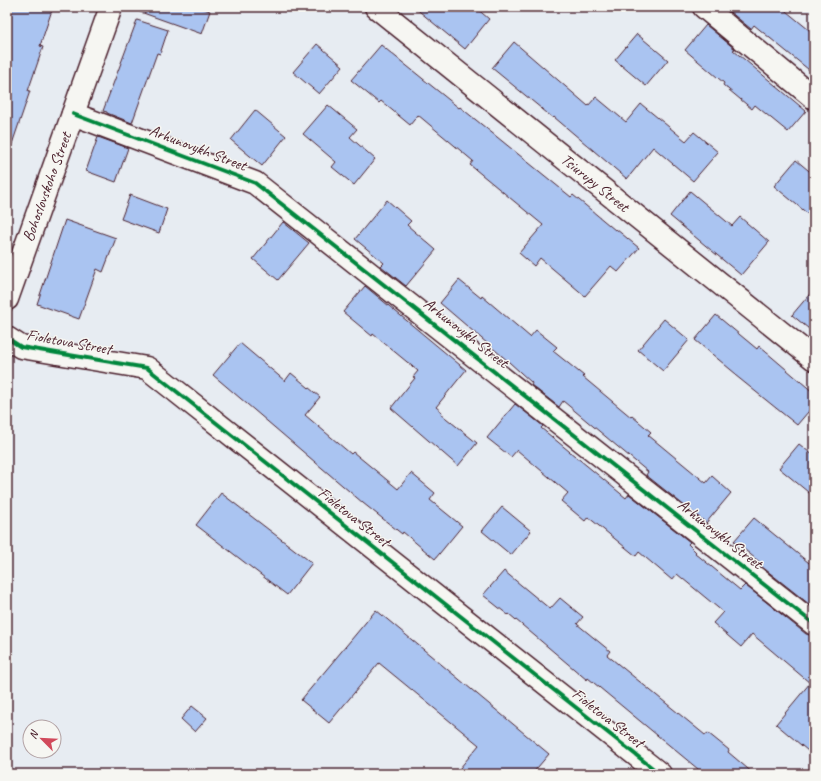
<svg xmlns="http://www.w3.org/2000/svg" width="821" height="781" viewBox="0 0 821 781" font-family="Caveat,sans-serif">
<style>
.building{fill:#aac4f1;stroke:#4a1f2b}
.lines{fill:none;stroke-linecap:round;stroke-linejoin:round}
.minor-casing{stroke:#4a1f2b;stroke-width:25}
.minor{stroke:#f6f6f2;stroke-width:22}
.cycleway-casing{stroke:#f6f6f2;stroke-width:6}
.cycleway{stroke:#00873e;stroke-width:4}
.labels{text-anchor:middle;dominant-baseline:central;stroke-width:3;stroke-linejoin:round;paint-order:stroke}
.street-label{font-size:16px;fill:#4a1f2b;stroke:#f6f6f2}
</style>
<rect width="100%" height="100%" fill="#e7ecf2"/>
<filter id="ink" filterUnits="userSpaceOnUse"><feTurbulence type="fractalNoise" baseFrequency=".025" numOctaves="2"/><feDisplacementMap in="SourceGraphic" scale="8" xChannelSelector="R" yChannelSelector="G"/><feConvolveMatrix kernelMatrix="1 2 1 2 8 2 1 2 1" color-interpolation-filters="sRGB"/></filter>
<g filter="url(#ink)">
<g class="building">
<path d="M 7,7 L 53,7 L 40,46 L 43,47 L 28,91 L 30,91 L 10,150 L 7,149 Z"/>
<path d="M 133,7 L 198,7 L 210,11 L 202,34 L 132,9 Z"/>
<path d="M 414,7 L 475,7 L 489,19 L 465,49 Z"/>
<path d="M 724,7 L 781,7 L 814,34 L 814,74 L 754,25 L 751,29 Z"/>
<path d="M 137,20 L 168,30 L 160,54 L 157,53 L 132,123 L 107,113 L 107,112 L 103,111 Z"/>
<path d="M 706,25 L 735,49 L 733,50 L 806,111 L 788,132 L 755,105 L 752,109 L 723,85 L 724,83 L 685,50 Z"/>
<path d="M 637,34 L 668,60 L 646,86 L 615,60 Z"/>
<path d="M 514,42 L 588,106 L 596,97 L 626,122 L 641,104 L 686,141 L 694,132 L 718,152 L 693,181 L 653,147 L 627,179 L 554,117 L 553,118 L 492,68 Z"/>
<path d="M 317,44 L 343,66 L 319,94 L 293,72 Z"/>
<path d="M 381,45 L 459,108 L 460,107 L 571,197 L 573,195 L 615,230 L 616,229 L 639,248 L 618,272 L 611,266 L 585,296 L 540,258 L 534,266 L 519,253 L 543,225 L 470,165 L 473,161 L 418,115 L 410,125 L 381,101 L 379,103 L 351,80 Z"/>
<path d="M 328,105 L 357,129 L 350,137 L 375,159 L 354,185 L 332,167 L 336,162 L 303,134 Z"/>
<path d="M 255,110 L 286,136 L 262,166 L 231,140 Z"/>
<path d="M 98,137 L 128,148 L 116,182 L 86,171 Z"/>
<path d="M 796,160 L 814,175 L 814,219 L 774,186 Z"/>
<path d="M 690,191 L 732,226 L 740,217 L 769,242 L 741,275 L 670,216 Z"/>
<path d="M 130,195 L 167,209 L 159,233 L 121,219 Z"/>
<path d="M 387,200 L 411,221 L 407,225 L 436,250 L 406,286 L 381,266 L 384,263 L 355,239 Z"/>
<path d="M 65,220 L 116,238 L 103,272 L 97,269 L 79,319 L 37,304 Z"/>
<path d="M 283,222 L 309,243 L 278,280 L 253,259 Z"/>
<path d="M 459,280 L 481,298 L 482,296 L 530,337 L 536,330 L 557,347 L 553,351 L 584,376 L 583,377 L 631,417 L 632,416 L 651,432 L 648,435 L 706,483 L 712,476 L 731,493 L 706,523 L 646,475 L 648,472 L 563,401 L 559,407 L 531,385 L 532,383 L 509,362 L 440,303 Z"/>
<path d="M 365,286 L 466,370 L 436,407 L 442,412 L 441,414 L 477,443 L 458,466 L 391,408 L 415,378 L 413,377 L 418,371 L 373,334 L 372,336 L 343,312 Z"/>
<path d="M 814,289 L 814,333 L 792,315 Z"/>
<path d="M 716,315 L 757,349 L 759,346 L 814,393 L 814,405 L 797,425 L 735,375 L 736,374 L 695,340 Z"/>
<path d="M 664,319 L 689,340 L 663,371 L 638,350 Z"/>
<path d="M 240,343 L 285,381 L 291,373 L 320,397 L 305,415 L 351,454 L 353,452 L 398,489 L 411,473 L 435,493 L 430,500 L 462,526 L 435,559 L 403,532 L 402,534 L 363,503 L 213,375 Z"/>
<path d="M 515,404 L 543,426 L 541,428 L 626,498 L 629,494 L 690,542 L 688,544 L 696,552 L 695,553 L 740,590 L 745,585 L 806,634 L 814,636 L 814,756 L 776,724 L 810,683 L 752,634 L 741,647 L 713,623 L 723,612 L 677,574 L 672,580 L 639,552 L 636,556 L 588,517 L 585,521 L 561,501 L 568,493 L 517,450 L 511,457 L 487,438 Z"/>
<path d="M 799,444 L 814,456 L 814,497 L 779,468 Z"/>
<path d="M 221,493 L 312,563 L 287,595 L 196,525 Z"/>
<path d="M 502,507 L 531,531 L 511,555 L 482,531 Z"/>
<path d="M 754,518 L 814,567 L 814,608 L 761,566 L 762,564 L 734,541 Z"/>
<path d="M 504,571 L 550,609 L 560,598 L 583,617 L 577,624 L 610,651 L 607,655 L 705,735 L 708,733 L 729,750 L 728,752 L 754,774 L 704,774 L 588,678 L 587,680 L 509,614 L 508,615 L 483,595 Z"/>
<path d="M 376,610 L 549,754 L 532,774 L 455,774 L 479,745 L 379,663 L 329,723 L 301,700 Z"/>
<path d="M 192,706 L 207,718 L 195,732 L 181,719 Z"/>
</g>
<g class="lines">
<g class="minor-casing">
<g id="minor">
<path d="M 376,7 L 814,359"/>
<path d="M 704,7 L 814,98"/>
<path d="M 73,114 L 255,183 L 814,624"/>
<path d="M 7,299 L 111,7"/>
<path d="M 7,338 L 21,347 L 147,368 L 660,774"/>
</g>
</g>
<use href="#minor" class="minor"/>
<g class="cycleway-casing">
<g id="cycleway">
<path d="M 73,114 L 255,183 L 814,624"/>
<path d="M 7,338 L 21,347 L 147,368 L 660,774"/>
</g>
</g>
<use href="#cycleway" class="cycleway"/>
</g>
</g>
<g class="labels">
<g class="street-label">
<text transform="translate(198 148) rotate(21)">Arhunovykh Street</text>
<text transform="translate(595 183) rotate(39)">Tsiurupy Street</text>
<text transform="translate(47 187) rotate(-70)">Bohoslovskoho Street</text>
<text transform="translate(466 333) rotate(38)">Arhunovykh Street</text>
<text transform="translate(69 342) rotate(10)">Fioletova Street</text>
<text transform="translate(354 517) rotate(38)">Fioletova Street</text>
<text transform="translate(720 534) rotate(38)">Arhunovykh Street</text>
<text transform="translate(608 718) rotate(38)">Fioletova Street</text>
</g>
</g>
<rect width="821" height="781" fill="none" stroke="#f6f6f2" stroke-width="24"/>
<rect x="12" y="12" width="797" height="757" fill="none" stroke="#4a1f2b" stroke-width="1.5" filter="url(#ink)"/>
<g transform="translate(42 739) rotate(294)"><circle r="19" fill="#f6f6f2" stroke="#b1a0a2"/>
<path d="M0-3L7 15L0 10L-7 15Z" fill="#d1495b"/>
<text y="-6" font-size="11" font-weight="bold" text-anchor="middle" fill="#4a1f2b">N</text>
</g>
</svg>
